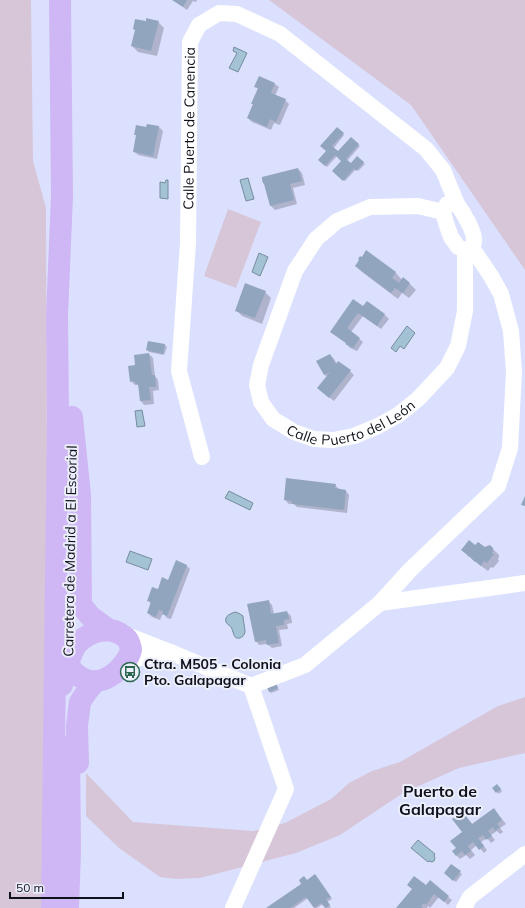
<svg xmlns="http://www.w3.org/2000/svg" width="525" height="908" font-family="Mulish,sans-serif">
  <rect width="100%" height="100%" fill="#dbe0ff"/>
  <g fill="#d7c6d8">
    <polygon points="0,0 31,0 33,161 46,208 48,706 46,908 0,908"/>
    <polygon points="269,0 525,0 525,270 411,105"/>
    <polygon points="228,209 261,222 236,288 204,276"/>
    <polygon points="525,697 525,753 459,768 403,793 340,835 296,853 200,878 176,879 160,877 119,848 86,816 86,773 133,822 253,831 285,823 331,799 349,783 372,771 400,762 498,706"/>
  </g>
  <g fill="#a3c2d3" stroke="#768d9c">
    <polygon points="234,47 247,53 238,72 229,68 237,53 233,51"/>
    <polygon points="248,178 254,199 246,201 240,180"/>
    <polygon points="166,180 168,180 168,199 160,198 160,182 165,183"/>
    <polygon points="259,253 268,257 260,276 252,272"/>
    <polygon points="407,326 415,333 404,349 400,346 396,352 391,348"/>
    <polygon points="142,410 145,426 137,427 135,411"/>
    <polygon points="229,491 253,503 250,510 225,498"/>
    <polygon points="130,551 152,559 148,570 126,562"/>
    <path d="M236,612L240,614L243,616C243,621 245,627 245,632C244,638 236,641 234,635C233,633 233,631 232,629C231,625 227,625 226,622C224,616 231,613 236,612Z"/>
    <polygon points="418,840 435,854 434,856 435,858 434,861 432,862 429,861 428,862 411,848"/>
  </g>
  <g fill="#0003">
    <polygon points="173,0 197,0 196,2 193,1 187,10"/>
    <polygon points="158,22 164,28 157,56 138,52 132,46"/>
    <polygon points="275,84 279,87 275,96 285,100 289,104 280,125 274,123 271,130 252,122 248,118 259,90 256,87"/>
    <polygon points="159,127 163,131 157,159 138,155 134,151 137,136 135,134 147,128"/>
    <polygon points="337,128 344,135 333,149 338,153 351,138 360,146 347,161 351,165 357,157 365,164 358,171 356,169 345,181 333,171 342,161 337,156 327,167 319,160 327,151"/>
    <polygon points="298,169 302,173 305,185 293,188 297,204 275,210 271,206 265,184"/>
    <polygon points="367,252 396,273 402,280 403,279 410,284 416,290 409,298 402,293 398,299 362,272 356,266"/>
    <polygon points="265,292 271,298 262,324 242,316 236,310"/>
    <polygon points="367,302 385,315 389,319 381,329 363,316 351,332 363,342 357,351 350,348 346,343 335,335 363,307"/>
    <polygon points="148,342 165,345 167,347 164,355 149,352 147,350"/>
    <polygon points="149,354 153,358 155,376 158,380 159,390 153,391 154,404 144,405 141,401 139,385 135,385 131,381 136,366"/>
    <polygon points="330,355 334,359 337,364 350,371 354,375 334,401 322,392 327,377 324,374"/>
    <polygon points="335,485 339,489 346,491 349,495 347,513 297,507 294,504 289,504 285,500"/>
    <polygon points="476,546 485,549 492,548 499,555 499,557 498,559 499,561 493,568 491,567 488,571 473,560 463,550"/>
    <polygon points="186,565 190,569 171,619 167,618 163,613 160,620 152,617 148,613 151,604 148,600"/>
    <polygon points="268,601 272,605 274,614 287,612 291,616 292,623 287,624 288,629 279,630 282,646 272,648 267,644 259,645 256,641"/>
    <polygon points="277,686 279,690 271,693 269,691"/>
    <polygon points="499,787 502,791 499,794 497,792"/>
    <polygon points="462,812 473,825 498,814 506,824 500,828 503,832 500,834 497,831 491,835 495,840 491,843 487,838 481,842 487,850 484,853 477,845 471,850 475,855 470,859 466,855 460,859 456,855 458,848 463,832"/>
    <polygon points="451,865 462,874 456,882 445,873"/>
    <polygon points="317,877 332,899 327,902 331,907 329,908 326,908 323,904 317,908 315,908 308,898 294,908 268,908 307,881"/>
    <polygon points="426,887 448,897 452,900 448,905 439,897 430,908 428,906 427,908 397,908"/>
  </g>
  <g fill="#92a5be">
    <polygon points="172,0 187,0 183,7"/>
    <polygon points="146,18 159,21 151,51 131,46 135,30 133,29 135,19 146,21"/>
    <polygon points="259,76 275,83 271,93 286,99 276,122 270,119 267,127 247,118 253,104 251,104 258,88 254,87"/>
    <polygon points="147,124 159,126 153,156 133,152 136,135 134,135 136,125 146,127"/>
    <polygon points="337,127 344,133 332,146 338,151 351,137 359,144 346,159 351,163 357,156 364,162 356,171 354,168 343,181 332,171 341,161 335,155 325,166 318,160 326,151 320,146"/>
    <polygon points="298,168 302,181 290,184 294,200 270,206 264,184 263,183 262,180 262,177"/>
    <polygon points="366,250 396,272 392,278 399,283 403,277 410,283 403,293 395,288 391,293 355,266 359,260 358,259 360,256 362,257"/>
    <polygon points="245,283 266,291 255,318 235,311"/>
    <polygon points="353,299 363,306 367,301 385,314 377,326 358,313 347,328 360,338 353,348 345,344 346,343 330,332"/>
    <polygon points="148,341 165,344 163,354 146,350"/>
    <polygon points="149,353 152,375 155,375 156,387 149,387 151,400 140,401 138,384 136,384 134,381 130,382 128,366 135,365 134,355"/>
    <polygon points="330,354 336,364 338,361 351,370 329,398 317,388 330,372 324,375 316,361"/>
    <polygon points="286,478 336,484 335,488 346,490 344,510 292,504 292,501 284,500"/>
    <polygon points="525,496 525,506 521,505"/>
    <polygon points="469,540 475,545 478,542 485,547 487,546 490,545 493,548 493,551 492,553 494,554 487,563 484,561 481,566 475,561 475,562 470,557 469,557 466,554 461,550"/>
    <polygon points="176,560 187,565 167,616 162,614 163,611 159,610 156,617 147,613 151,602 147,601 152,587 158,589 162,577 168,580"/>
    <polygon points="269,600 271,614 287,611 289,619 284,620 284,625 276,626 279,643 267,645 266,640 255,642 247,604"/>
    <polygon points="276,683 278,688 269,692 267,687"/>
    <polygon points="497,784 501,789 496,793 492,788"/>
    <polygon points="494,808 502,820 497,824 500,827 495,831 493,827 488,831 492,836 486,840 483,835 478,838 484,846 479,850 473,842 468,846 471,851 465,855 462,851 456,856 452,851 456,848 450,841 462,832 452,819 462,811 472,824"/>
    <polygon points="451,864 461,871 453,881 444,873"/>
    <polygon points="315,874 331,897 326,899 330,905 325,908 321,903 314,908 306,897 290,908 266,908 301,884 299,880 304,876 307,880"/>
    <polygon points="414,876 426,885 430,880 449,896 444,902 434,894 426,905 424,903 421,906 423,908 396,908 412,889 407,885"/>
  </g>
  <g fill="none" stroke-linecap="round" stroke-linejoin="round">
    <g stroke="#fff" stroke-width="16">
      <path d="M451,203L457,204C463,212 475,232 474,241C474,242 473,247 472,248L465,250L458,247L451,237L446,223L443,212L447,204Z"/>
      <path id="s1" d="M443,212L418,206L370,207L337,221L316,239L295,271L261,365L257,385L261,402L273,419L294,432L314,439L333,440L354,436L378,426L398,415L418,399L447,368L458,346L465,311V250"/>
      <path id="s2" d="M202,457L179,371L188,243L190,42L199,25L219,13L237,14L280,34L426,149L443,170L457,204"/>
      <polyline points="380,603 411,569 498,486 510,448 514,372 511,331 501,294 491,276 472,248"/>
      <polyline points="119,632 170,652 251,686 305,665 380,603 525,583"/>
      <polyline points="126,661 170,652"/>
      <polyline points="233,908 286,789 251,686"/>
      <polyline points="464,908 470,897 525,854"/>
    </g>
    <g stroke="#ceb7f4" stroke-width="22">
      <polyline points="72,417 80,495 81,605 90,616 109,630"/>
      <path d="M62,685C62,682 62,678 62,676C63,672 66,668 67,665C71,657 72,649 78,643C89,632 109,625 122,635C124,636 126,637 127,639C129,641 131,648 131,650C130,656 125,662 122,666C99,692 72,683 63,651C62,647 63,642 63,638"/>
      <polyline points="78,763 77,726 80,702 88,690 95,682"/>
      <polyline points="52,908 58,418 57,315 62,196 60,0"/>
      <polyline points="68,908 70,851 69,746"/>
    </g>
  </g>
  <defs>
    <g id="bus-ring" transform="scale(1)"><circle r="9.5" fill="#eceefb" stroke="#2d664f" stroke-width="1.5"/><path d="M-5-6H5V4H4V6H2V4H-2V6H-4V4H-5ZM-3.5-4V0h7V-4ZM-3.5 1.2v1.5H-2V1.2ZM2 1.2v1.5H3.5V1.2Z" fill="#2d664f"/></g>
  </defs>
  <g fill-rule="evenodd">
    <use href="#bus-ring" x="130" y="672"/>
  </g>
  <g text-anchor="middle" stroke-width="4" stroke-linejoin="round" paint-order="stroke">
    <g font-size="14" fill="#0e101a" stroke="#eceefb">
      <text dy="5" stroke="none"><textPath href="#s2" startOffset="332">Calle Puerto de Canencia</textPath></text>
      <text dy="5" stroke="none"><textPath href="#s1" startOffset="420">Calle Puerto del León</textPath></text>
      <text transform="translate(70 551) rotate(-89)" y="5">Carretera de Madrid a El Escorial</text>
    </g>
    <g font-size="14" font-weight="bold" fill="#0e101a" stroke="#eceefb" text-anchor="start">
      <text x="144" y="669">Ctra. M505 - Colonia<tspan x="144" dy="16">Pto. Galapagar</tspan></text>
    </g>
    <g font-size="16" font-weight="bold" fill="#0e101a" stroke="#eceefb">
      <text x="440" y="797">Puerto de<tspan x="440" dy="18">Galapagar</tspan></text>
    </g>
  </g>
  <path d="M10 892v6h113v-6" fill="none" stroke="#0e101a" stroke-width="2"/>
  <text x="16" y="892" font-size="12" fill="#0e101a" stroke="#eceefb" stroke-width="3" paint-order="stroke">50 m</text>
</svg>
